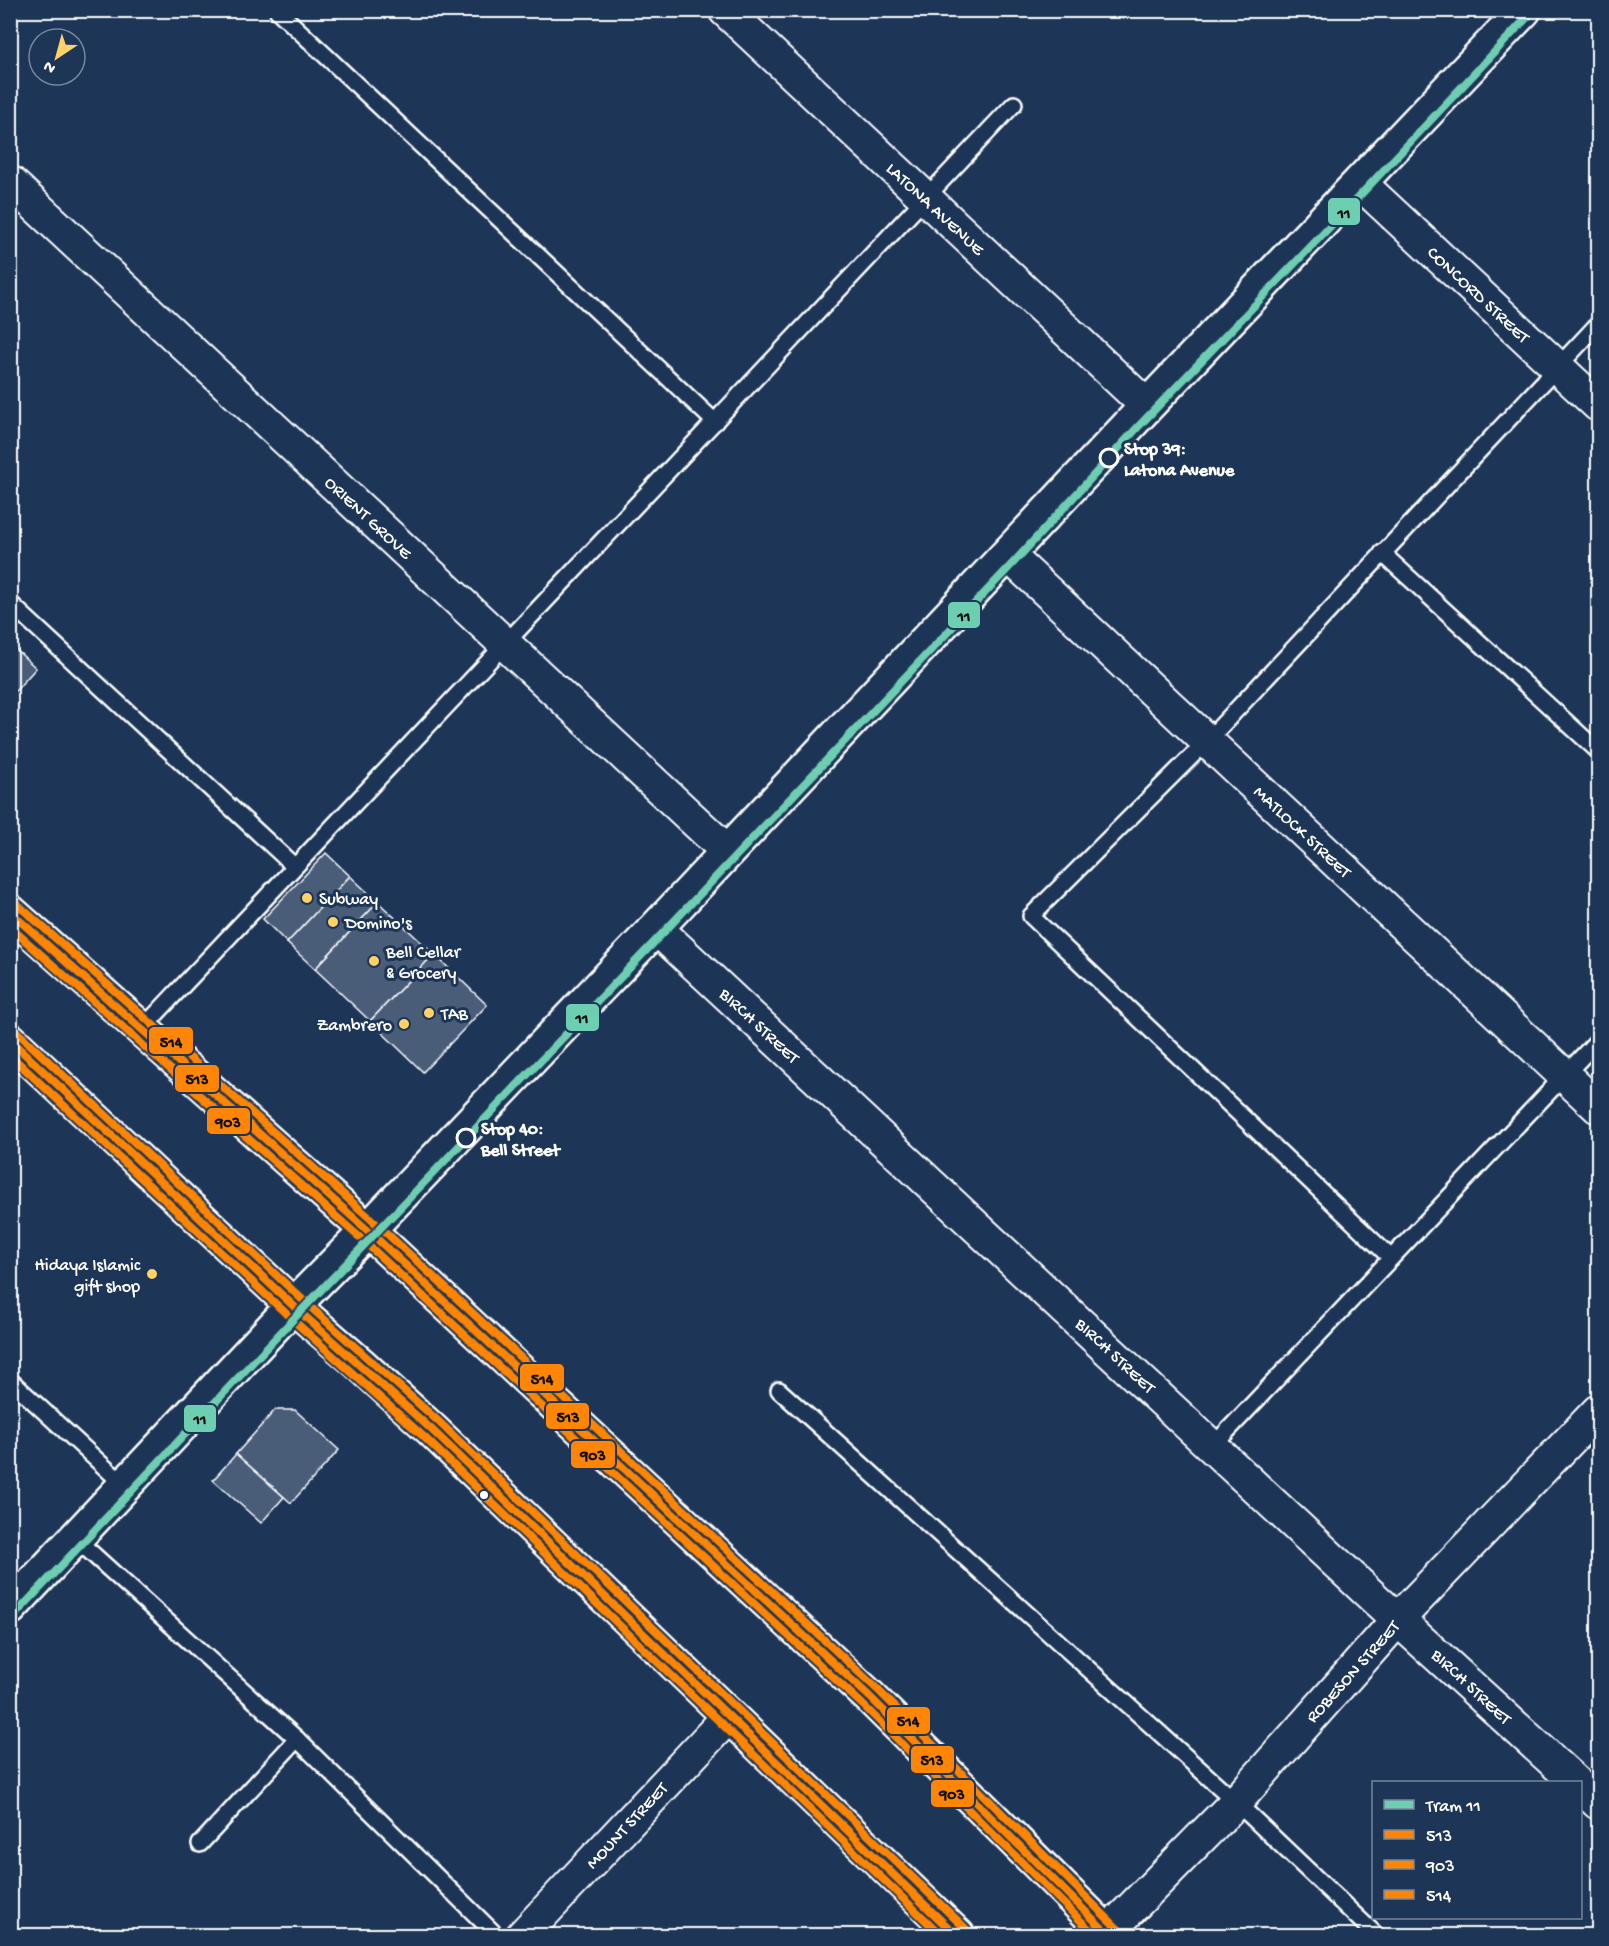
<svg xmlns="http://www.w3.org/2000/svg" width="1609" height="1946" font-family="'Gochi Hand',sans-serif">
  <rect width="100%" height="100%" fill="#1d3557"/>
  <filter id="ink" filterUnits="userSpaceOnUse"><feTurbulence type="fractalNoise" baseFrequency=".0167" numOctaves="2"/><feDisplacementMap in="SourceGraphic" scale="12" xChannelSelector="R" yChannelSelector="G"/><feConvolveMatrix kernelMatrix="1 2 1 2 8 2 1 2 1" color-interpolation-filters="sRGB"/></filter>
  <g filter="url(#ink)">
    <g fill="#4a5d79" stroke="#fff" stroke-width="1.5">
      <polygon points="10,644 36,668 10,697"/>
      <polygon points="326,853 350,876 287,943 263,919"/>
      <polygon points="350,876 378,902 315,969 287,943"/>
      <polygon points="378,902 434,954 370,1021 315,969"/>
      <polygon points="434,954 487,1005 423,1072 370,1021"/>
      <polygon points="275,1410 295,1410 339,1450 291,1503 236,1454"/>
      <polygon points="236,1454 284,1497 261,1523 213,1480"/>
    </g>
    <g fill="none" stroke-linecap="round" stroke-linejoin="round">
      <g stroke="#fff" stroke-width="20">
        <g id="service">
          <polyline points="277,10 715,422"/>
          <polyline points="1382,553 1598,751"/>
          <polyline points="10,603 294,866"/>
          <polyline points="142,1029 1014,104"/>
          <polyline points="1391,1258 1031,916 1207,741 1598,324"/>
          <polyline points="10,1380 125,1486"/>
          <polyline points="779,1390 1236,1802 1377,1936"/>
          <polyline points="1213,1446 1598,1040"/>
          <polyline points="76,1539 297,1739 497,1936"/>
          <polyline points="200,1844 297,1739"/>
        </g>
      </g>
      <g stroke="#fff" stroke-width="36">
        <g id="minor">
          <polyline points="725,10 1147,406"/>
          <polyline points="10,182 728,852"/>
          <polyline points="1360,183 1598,405"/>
          <polyline points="1008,555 1598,1107"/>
          <polyline points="656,928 1373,1597 1576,1782"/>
          <polyline points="1580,1786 1598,1803"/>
          <polyline points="1108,1932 1236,1802 1399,1618 1598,1411"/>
          <polyline points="522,1936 729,1716"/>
        </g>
      </g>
      <g stroke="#fff" stroke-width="38">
        <polyline id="tertiary" points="10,1608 293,1306 367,1231 656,928 1147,406 1524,10"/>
      </g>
      <g stroke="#fff" stroke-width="38">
        <g id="trunk">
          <polyline points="10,912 374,1236 870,1697 1111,1936"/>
          <polyline points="10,1040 300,1312 359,1363 431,1429 958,1936"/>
        </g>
      </g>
      <use href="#service" stroke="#1d3557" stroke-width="15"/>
      <use href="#minor" stroke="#1d3557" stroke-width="32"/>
      <use href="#tertiary" stroke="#1d3557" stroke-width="33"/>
      <use href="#trunk" stroke="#1d3557" stroke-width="33"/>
      <g stroke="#1d3557" stroke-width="12">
        <g id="bus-1">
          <polyline points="10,912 374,1236 870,1697 1110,1936"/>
          <polyline points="10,1040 300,1312 431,1429 957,1936"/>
        </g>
      </g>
      <g stroke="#1d3557" stroke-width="12">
        <g id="bus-2">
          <polyline points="10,927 367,1244 863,1705 1096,1936"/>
          <polyline points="10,1055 293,1320 424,1437 942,1936"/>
        </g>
      </g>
      <g stroke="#1d3557" stroke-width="12">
        <g id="bus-3">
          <polyline points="17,904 381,1228 877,1689 1118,1929"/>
          <polyline points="17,1032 307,1304 438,1421 965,1928"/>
        </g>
      </g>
      <use href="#bus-1" stroke="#ff8506" stroke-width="8"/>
      <use href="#bus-2" stroke="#ff8506" stroke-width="8"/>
      <use href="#bus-3" stroke="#ff8506" stroke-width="8"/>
      <g stroke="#1d3557" stroke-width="12">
        <polyline id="tram-1" points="10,1620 300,1312 662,934 1015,561 1137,428 1366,189 1534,10"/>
      </g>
      <use href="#tram-1" stroke="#6eceb2" stroke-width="8"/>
    </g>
  </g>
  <g fill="#1d3557" stroke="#fff" stroke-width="3">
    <circle cx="1109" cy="458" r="9"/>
    <circle cx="466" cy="1138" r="9"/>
  </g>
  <g fill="#ffd166" stroke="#1d3557" stroke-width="2">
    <circle cx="307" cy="898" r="6"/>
    <circle cx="333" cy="922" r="6"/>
    <circle cx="374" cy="961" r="6"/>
    <circle cx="429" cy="1013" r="6"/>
    <circle cx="404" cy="1024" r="6"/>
    <circle cx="152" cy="1274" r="6"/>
  </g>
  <circle fill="#fff" stroke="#1d3557" stroke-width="2" cx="484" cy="1495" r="5"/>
  <g text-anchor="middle" stroke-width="6" stroke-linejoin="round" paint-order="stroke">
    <g font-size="18" fill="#fff" stroke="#1d3557">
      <text transform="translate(936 208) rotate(43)" y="6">LATONA AVENUE</text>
      <text transform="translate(1479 294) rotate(43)" y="6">CONCORD STREET</text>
      <text transform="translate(369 517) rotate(43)" y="6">ORIENT GROVE</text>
      <text transform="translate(1303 831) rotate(43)" y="6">MATLOCK STREET</text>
      <text transform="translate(760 1025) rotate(43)" y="6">BIRCH STREET</text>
      <text transform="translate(1116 1355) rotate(43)" y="6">BIRCH STREET</text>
      <text transform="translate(1352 1671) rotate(-48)" y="6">ROBESON STREET</text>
      <text transform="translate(1472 1686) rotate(43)" y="6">BIRCH STREET</text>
      <text transform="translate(626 1825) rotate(-47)" y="6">MOUNT STREET</text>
    </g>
    <g font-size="18" font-weight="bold" fill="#fff" stroke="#1d3557" text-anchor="start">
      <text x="1124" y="454">Stop 39:<tspan x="1124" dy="21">Latona Avenue</tspan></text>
      <text x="481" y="1134">Stop 40:<tspan x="481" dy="21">Bell Street</tspan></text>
    </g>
    <g font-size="18" fill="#fff" stroke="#1d3557" text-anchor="start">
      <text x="319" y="904">Subway</text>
      <text x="345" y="928">Domino's</text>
      <text x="386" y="957">Bell Cellar<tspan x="386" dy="21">&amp; Grocery</tspan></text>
      <text x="441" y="1019">TAB</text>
      <text x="392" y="1030" text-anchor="end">Zambrero</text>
      <text x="140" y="1270" text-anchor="end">Hidaya Islamic<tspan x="140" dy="21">gift shop</tspan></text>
    </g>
  </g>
  <g stroke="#1d3557" stroke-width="2">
    <rect x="1327" y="197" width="34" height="29" rx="6" fill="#6eceb2"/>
    <rect x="947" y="601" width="34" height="28" rx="6" fill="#6eceb2"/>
    <rect x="565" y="1003" width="35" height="29" rx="6" fill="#6eceb2"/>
    <rect x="148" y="1026" width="46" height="29" rx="6" fill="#ff8506"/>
    <rect x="174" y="1064" width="46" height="29" rx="6" fill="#ff8506"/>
    <rect x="206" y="1107" width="45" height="28" rx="6" fill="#ff8506"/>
    <rect x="519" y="1363" width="46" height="29" rx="6" fill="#ff8506"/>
    <rect x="545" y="1402" width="45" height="28" rx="6" fill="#ff8506"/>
    <rect x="183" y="1404" width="34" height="29" rx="6" fill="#6eceb2"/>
    <rect x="570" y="1440" width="46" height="29" rx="6" fill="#ff8506"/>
    <rect x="886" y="1706" width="45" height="29" rx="6" fill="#ff8506"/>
    <rect x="910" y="1745" width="45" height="29" rx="6" fill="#ff8506"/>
    <rect x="930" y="1779" width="45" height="29" rx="6" fill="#ff8506"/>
  </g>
  <g font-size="16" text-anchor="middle" font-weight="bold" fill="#111">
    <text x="1344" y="218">11</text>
    <text x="964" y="621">11</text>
    <text x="582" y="1023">11</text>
    <text x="171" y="1047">514</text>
    <text x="197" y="1084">513</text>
    <text x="228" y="1127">903</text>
    <text x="542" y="1384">514</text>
    <text x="568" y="1422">513</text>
    <text x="200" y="1424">11</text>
    <text x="593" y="1460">903</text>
    <text x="908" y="1726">514</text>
    <text x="932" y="1765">513</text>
    <text x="952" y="1799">903</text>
  </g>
  <rect width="1609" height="1946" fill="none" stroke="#1d3557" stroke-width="36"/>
  <rect x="18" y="18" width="1573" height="1910" fill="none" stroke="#fff" stroke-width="2" filter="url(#ink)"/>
  <rect x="1372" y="1781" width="210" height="138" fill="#1d3557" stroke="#77869a" stroke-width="1.5"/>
  <rect x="1384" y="1800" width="30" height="9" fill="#6eceb2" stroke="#77869a" stroke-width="1.5"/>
  <text x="1426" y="1811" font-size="18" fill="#ffffff">Tram 11</text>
  <rect x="1384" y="1830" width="30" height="9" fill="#ff8506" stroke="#77869a" stroke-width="1.5"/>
  <text x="1426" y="1841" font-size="18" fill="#ffffff">513</text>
  <rect x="1384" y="1860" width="30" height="9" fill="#ff8506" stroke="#77869a" stroke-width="1.5"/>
  <text x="1426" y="1871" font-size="18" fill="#ffffff">903</text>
  <rect x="1384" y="1890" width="30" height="9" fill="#ff8506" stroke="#77869a" stroke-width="1.5"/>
  <text x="1426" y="1901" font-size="18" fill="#ffffff">514</text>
  <g transform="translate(57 57) rotate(216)"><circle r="28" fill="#1d3557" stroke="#77869a" stroke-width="1.5"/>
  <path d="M0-4.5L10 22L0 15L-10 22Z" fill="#ffd166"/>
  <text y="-9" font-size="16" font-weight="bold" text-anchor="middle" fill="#ffffff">N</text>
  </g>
</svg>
